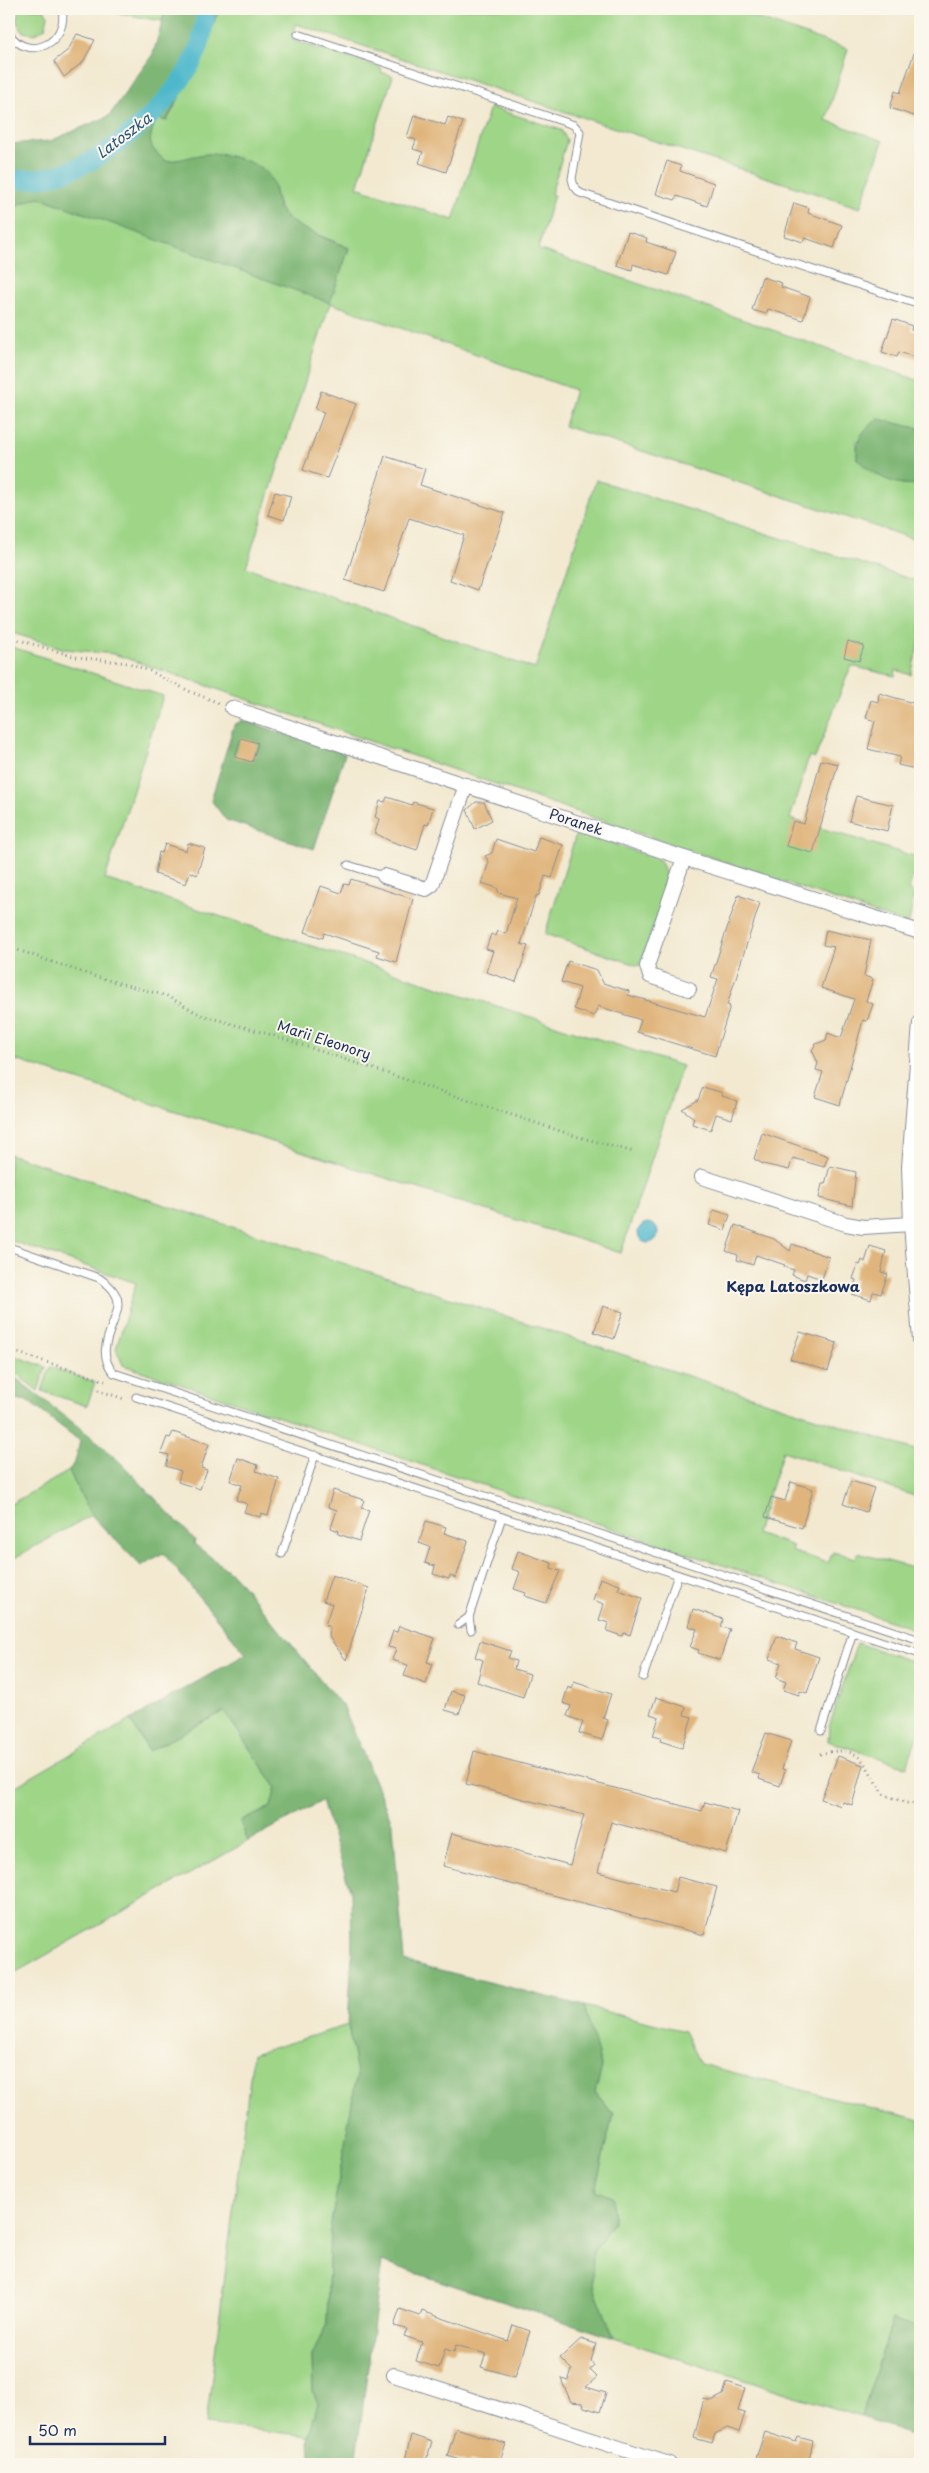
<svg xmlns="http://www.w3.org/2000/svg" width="929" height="2473" font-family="'Playpen Sans',sans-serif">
  <rect width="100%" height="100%" fill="#fbf7ec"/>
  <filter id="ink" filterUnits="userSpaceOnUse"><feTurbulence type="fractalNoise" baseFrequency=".02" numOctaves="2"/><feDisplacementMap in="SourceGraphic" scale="10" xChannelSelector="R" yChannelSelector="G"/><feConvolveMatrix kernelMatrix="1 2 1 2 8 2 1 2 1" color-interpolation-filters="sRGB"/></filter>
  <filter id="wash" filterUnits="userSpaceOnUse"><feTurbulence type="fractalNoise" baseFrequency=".0096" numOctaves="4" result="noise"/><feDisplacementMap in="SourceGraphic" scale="20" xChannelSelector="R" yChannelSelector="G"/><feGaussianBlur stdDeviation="1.12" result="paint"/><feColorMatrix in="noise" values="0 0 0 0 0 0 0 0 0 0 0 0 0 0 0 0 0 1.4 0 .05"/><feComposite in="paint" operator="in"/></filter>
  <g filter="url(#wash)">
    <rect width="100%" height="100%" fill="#f2e9d0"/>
    <g fill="#9ed587" stroke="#5c8272">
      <polygon points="20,9 44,9 48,16 45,28 35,34 23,32 16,21"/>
      <polygon points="112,9 166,9 162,21 112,12"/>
      <path d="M219,9H730L848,49L826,120L883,141L860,208L296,24L292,40L382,68L381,72L393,76L357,187L453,220L490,107L561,130L567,140L551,194L554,195L538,249L920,381V429L914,426L857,441V459C875,476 895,487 920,484V541L564,426L575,390L330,303L246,567L535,669L596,480L920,582V638L911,675L896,670L895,676L851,666L815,758L809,756L790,819L920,858L917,874L913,876L908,890L914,894L909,923L906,924L114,654L65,649L9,632V208L39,197L330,302L349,248C328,237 301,232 284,215C276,208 279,199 274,191C271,185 263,180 258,175C222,141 207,159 165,161C145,145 149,141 156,118L167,121L202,55Z"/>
      <polygon points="9,646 163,696 105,879 682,1066 621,1253 9,1058"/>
      <polygon points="577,831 660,860 664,869 668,888 639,966 545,934"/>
      <polygon points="9,1154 918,1451 920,1498 783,1451 756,1533 793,1546 791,1551 828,1563 833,1552 856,1558 858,1553 920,1570 920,1631 123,1365 116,1349 136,1283 9,1240"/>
      <polygon points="9,1354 46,1367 38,1391 9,1368"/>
      <polygon points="50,1367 95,1382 87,1406 42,1391"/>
      <polygon points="69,1471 91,1515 9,1561 9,1505"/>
      <polygon points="857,1643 920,1664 920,1727 907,1767 828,1741 829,1727"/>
      <polygon points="224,1711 276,1787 271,1807 240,1822 248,1841 9,1976 9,1790 130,1720 149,1751"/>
      <polygon points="584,2006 684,2031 700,2064 920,2120 920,2329 893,2320 861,2417 614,2338 592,2282 593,2252 613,2222 595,2190 613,2114 595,2092 601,2068"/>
      <polygon points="348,2025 357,2074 330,2230 327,2323 312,2356 313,2392 318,2403 309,2436 206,2424 253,2054"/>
    </g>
    <g fill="#7eb674" stroke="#4c7269">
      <path d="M166,9H219L202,55L166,121L156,118C149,141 145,145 166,161C180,161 193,155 207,154C224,153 260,161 270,177C278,189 273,205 284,215C301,231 328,239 349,248L330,303L39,197L9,208V144L50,141L109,116L153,54Z"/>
      <path d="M879,419L920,429V484C894,487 875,476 857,459C857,437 861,431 879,419Z"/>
      <polygon points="243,720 345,754 314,849 226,820 211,800 234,725"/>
      <polygon points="9,1373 89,1435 122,1464 195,1540 194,1544 234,1575 344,1708 393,1825 404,1961 584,2006 602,2068 595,2092 613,2114 595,2190 614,2198 613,2222 593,2252 592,2282 614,2338 382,2262 355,2464 327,2464 310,2459 309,2436 318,2403 313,2392 312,2356 327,2323 330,2230 357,2074 348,2025 352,1953 351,1893 322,1801 248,1841 240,1822 271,1807 276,1787 224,1711 149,1751 130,1720 246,1654 163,1553 141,1566 91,1515 69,1471 76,1459 80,1441 28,1401 14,1399 9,1402"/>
      <polygon points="893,2319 920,2329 920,2437 861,2417"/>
    </g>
    <circle fill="#4eb8cb" stroke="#347494" cx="648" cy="1233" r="10"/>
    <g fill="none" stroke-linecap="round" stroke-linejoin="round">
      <path stroke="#4eb8cb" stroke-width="19" d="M9,180C21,179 35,180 47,177C106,165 174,105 198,50C203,38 204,22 207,9"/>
    </g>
    <g id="blocks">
      <g fill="#e0b57d">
        <polygon points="77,34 95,40 83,62 64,77 54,61 68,50"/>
        <polygon points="918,42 920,42 920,118 890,108 895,91 900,93"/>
        <polygon points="414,115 445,125 448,117 463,122 446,172 419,163 423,152 413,149 416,140 407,137"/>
        <polygon points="667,161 681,166 680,171 714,183 707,206 677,196 675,200 656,194"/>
        <polygon points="794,203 809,208 808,213 842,225 834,248 805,238 803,242 784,236"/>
        <polygon points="628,232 647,238 646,242 676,252 668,275 633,264 632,270 617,265"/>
        <polygon points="762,277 782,283 781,287 810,297 803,320 768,309 766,314 752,310"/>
        <polygon points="893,319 912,326 911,330 920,333 920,359 899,352 897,357 882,352"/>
        <polygon points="321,391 356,404 327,478 303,470 324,412 315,409"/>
        <polygon points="385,456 425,469 420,485 505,513 478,590 450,580 464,535 409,518 384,592 345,580"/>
        <polygon points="275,492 291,496 284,520 268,515"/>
        <polygon points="848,641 864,646 859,661 844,657"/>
        <polygon points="879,693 920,705 920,752 916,769 898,765 900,757 868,749 875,721 866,718 871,700 878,702"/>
        <polygon points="241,738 258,743 252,762 235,757"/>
        <polygon points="821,760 838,764 813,853 786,846 793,821 804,824"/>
        <polygon points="856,796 893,805 887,831 849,821"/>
        <polygon points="387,797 412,805 413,802 433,808 428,825 425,824 417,850 390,841 375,833 379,819 375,817 380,801 385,802"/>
        <polygon points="476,802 484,802 492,820 475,829 467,810"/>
        <polygon points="539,837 563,845 552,878 545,876 539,895 536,896 521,944 528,946 516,982 486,972 493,951 486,949 491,934 496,936 498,931 506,934 517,898 499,893 497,888 482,883 489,862 485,856 492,853 496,839 534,852"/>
        <polygon points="188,843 205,848 197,875 190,872 186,884 155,874 159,852 162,853 165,844 186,851"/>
        <polygon points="351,879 413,899 396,962 377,956 379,951 324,933 323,938 305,932 321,886 341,893 344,884 349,885"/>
        <polygon points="738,895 760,903 727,1005 730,1006 715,1056 637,1032 641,1020 598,1006 594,1016 574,1009 580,988 561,982 568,961 597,970 603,983 629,991 628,995 705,1017 718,979 711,977"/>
        <polygon points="826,930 871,940 864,976 873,979 866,1001 873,1004 867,1021 863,1020 840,1105 815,1097 823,1072 816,1070 818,1063 812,1050 816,1044 826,1040 828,1033 841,1038 854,999 821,988 834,947 823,945"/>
        <polygon points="703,1087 723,1093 722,1096 737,1101 732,1119 716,1114 711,1130 692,1124 694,1118 682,1109 698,1100"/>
        <polygon points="762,1133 828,1156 824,1167 793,1158 789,1170 763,1164 754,1159"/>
        <polygon points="830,1166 856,1172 852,1206 819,1198 822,1184 825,1184"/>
        <polygon points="714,1210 730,1215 725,1230 709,1225"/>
        <polygon points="735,1225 774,1239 790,1251 792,1244 829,1257 822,1279 807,1274 805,1280 792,1275 794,1270 784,1267 785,1265 756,1255 753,1265 737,1260 738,1255 726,1251"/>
        <polygon points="870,1246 886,1251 881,1272 888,1274 881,1294 873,1292 871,1300 852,1294 856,1280 853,1279 858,1264 860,1265 862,1260 865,1262"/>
        <polygon points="603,1306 623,1312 614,1339 594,1332"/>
        <polygon points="800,1332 837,1343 828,1371 790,1359"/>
        <polygon points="173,1432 209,1444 201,1468 207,1470 200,1489 178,1482 181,1471 166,1466 169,1455 161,1453 167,1437 170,1438"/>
        <polygon points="238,1458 258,1465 256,1471 279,1479 268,1515 261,1513 260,1517 244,1512 247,1504 236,1500 242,1485 230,1481"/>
        <polygon points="851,1481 874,1488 866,1512 843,1504"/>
        <polygon points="791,1482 813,1489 802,1528 765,1517 771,1497 785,1501"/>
        <polygon points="333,1490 364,1500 361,1508 369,1510 359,1541 338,1534 339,1531 331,1528 337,1510 328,1507"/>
        <polygon points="426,1521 446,1527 444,1533 468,1541 456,1578 450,1575 449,1579 433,1574 435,1566 425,1563 430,1547 419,1543"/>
        <polygon points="518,1551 552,1563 551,1568 560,1571 546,1603 525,1596 526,1593 514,1589 520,1572 512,1569"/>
        <polygon points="332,1575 369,1588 346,1660 329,1637 330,1627 325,1625 332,1604 323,1601"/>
        <polygon points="600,1578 620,1585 618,1590 642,1598 630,1635 624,1633 622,1636 607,1631 609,1623 599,1620 604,1604 593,1600"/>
        <polygon points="693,1609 723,1619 721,1627 730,1629 720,1660 698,1653 699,1650 690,1647 697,1629 688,1626"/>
        <polygon points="399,1626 435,1638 427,1662 433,1664 426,1684 404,1676 408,1665 392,1660 396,1649 388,1647 393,1631 397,1632"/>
        <polygon points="777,1636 797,1643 795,1649 819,1657 807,1693 800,1691 799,1695 783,1690 786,1682 776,1678 781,1663 769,1659"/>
        <polygon points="480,1641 511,1651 508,1658 516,1661 514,1669 530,1674 523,1697 477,1682 483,1660 475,1657"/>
        <polygon points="574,1682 611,1694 603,1718 608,1720 602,1740 579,1733 583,1722 567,1716 571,1706 563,1703 568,1687 572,1689"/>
        <polygon points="451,1691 465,1695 459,1714 445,1710"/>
        <polygon points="656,1697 686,1707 684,1715 692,1717 682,1748 660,1741 661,1738 653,1736 659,1717 650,1714"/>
        <polygon points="766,1733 791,1741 782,1769 785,1770 780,1786 759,1779 760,1775 751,1772"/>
        <polygon points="474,1751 702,1811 705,1802 738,1811 726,1853 611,1822 598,1872 674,1892 678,1877 717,1887 704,1935 443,1866 452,1833 570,1865 584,1815 466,1784"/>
        <polygon points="838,1756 863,1765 852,1805 843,1802 841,1806 821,1799"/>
        <polygon points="400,2309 420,2316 422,2311 508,2341 513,2325 530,2331 515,2377 481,2367 486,2354 456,2345 454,2352 445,2349 439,2368 416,2361 422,2342 404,2336 407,2329 394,2326"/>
        <polygon points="581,2339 596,2344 591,2361 594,2366 590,2370 597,2377 586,2387 606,2393 600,2412 584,2407 583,2403 571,2402 561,2379 568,2381 572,2370 560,2358"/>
        <polygon points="727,2382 745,2388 738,2411 745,2413 739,2432 727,2428 715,2434 712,2443 694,2438 704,2399 711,2401 723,2395"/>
        <polygon points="456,2428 506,2444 499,2464 483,2464 470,2460 469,2463 447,2456"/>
        <polygon points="765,2432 796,2442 798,2437 813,2441 808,2464 766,2464 755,2461"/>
        <polygon points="411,2435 432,2442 425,2464 404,2464"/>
      </g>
    </g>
  </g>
  <g filter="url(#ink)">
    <use href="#blocks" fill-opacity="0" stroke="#868c97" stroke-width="1"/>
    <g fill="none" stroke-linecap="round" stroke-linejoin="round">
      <g stroke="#868c97" stroke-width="9">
        <g id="lane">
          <path d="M9,33C28,63 69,43 62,9"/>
          <polyline points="298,34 574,125 580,132 572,179 574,186 580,193 920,305"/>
          <polyline points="348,865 384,876"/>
          <path d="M9,1247L99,1278C106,1283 112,1287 116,1295C127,1315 89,1346 114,1373L920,1640"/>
          <polyline points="136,1397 920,1654"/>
          <polyline points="282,1554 315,1455"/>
          <polyline points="458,1625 469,1617"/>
          <polyline points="471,1630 469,1617 502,1517"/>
          <polyline points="643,1677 678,1575"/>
          <polyline points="821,1731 853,1632"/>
        </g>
      </g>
      <g stroke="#868c97" stroke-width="16">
        <g id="street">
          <polyline points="232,708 684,858 920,932"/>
          <polyline points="684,858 647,966 650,976 689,989"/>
          <polyline points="384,876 426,889 432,885 466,785"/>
          <polyline points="920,1023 909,1167 911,1224 920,1340"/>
          <polyline points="702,1177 846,1224 863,1227 911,1224"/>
          <polyline points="394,2375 669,2464"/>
        </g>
      </g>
      <g stroke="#868c97" stroke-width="3" stroke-dasharray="1 4" stroke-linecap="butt">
        <polyline points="9,637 76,657 129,663 150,671 191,692 219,703"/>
        <polyline points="9,947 93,976 167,996 201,1015 275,1036 575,1136 634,1152"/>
        <polyline points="9,1350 105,1381"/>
        <polyline points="98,1390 124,1399"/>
        <path d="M820,1754C864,1743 863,1764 883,1794L906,1803L918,1804"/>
      </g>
      <use href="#lane" stroke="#fff" stroke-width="7"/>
      <use href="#street" stroke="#fff" stroke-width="14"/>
    </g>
  </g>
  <g text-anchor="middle" stroke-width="4" stroke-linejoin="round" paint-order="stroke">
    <g font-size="14" fill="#1b2f5e" stroke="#fbf7ec">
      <text transform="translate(576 822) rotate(18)" y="5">Poranek</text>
      <text transform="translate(324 1040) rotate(18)" y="5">Marii Eleonory</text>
    </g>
    <g font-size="15" font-style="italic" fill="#2a587f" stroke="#fbf7ec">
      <text transform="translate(124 136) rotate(-37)" y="5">Latoszka</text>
    </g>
    <g font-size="15" font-weight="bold" fill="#1b2f5e" stroke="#fbf7ec">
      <text x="793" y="1292">Kępa Latoszkowa</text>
    </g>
  </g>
  <rect width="929" height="2473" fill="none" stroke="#fbf7ec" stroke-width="30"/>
  <path d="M30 2436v8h135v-8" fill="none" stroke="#1b2f5e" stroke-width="2.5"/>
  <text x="38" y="2436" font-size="15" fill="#1b2f5e" stroke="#fbf7ec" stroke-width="4" paint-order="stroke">50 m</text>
</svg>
